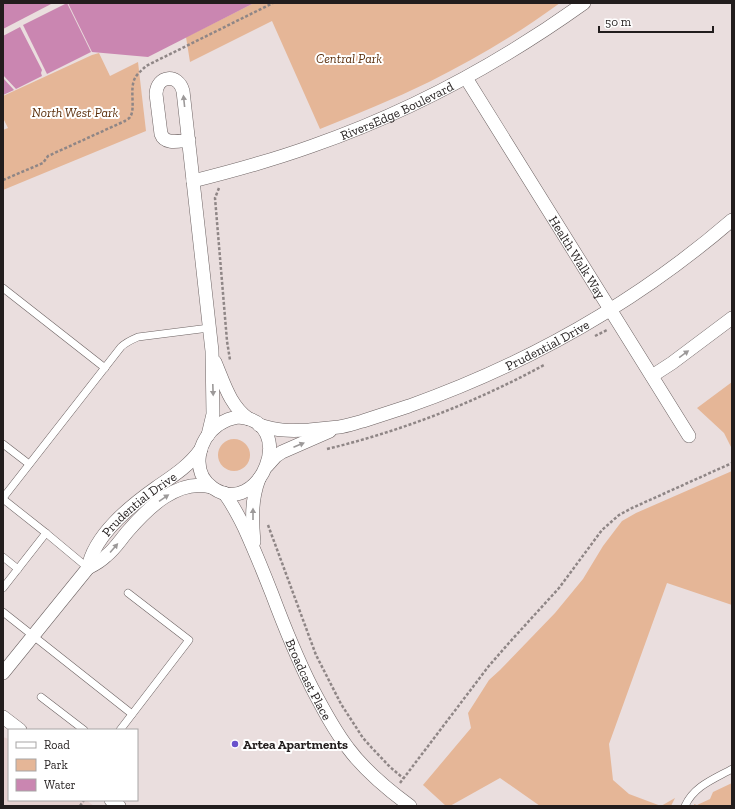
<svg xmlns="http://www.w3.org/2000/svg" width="735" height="809" font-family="'Zilla Slab',serif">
  <rect width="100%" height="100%" fill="#eadede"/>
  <polygon fill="#e5d0cf" points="3,737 9,739 9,800 86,800 94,806 3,806"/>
  <g fill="#e5b697">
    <path d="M254,3H560C519,33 475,59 429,82C394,99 357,114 320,129L272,21L190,62L186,37Z"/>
    <polygon points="99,53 110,76 138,62 146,131 3,190 3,130 8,128 3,118 3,96 92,55"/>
    <polygon points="732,382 732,449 724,433 697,408"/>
    <circle cx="234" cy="455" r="16"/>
    <polygon points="732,471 732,605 667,583 609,744 613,780 629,794 661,806 675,798 671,806 540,806 500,778 450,806 446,806 423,785 471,728 468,713 489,680 500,670 555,613 583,579 603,546 622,521 636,513"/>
    <polygon points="732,783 732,806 694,806 694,804 697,805 710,799 713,792"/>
  </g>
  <g fill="#ca86b1">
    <polygon points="3,3 53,3 3,29"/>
    <polygon points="67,3 91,52 47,74 23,25"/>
    <polygon points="68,3 254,3 148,57 92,52"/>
    <polygon points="20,27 42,70 41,73 42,76 16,89 3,75 3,36"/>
    <polygon points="3,78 14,90 3,95"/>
  </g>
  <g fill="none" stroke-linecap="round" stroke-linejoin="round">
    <g stroke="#6c6262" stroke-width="8">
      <g id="service">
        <polyline points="3,288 105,368"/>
        <polyline points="3,444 29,464"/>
        <path d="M3,498L121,347C126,342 131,340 138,337L209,328"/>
        <polyline points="3,499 46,533 88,568"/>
        <polyline points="3,557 18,569"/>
        <polyline points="3,588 46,533"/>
        <polyline points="3,612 132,714"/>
        <polyline points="41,697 84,730"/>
        <polyline points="120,730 189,640 128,593"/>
        <path d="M685,806C694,786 714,779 732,769"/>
      </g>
    </g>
    <g stroke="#6c6262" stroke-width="14">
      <g id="minor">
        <path id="s1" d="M466,78L689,436"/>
        <path d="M189,140C179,141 165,145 161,134L156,94C157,75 178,73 183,91L212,351L213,414L208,435"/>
        <path id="s2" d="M193,181C233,171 273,160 312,146C410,112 500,63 584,3"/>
        <path d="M215,362C224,383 230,406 249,419"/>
        <polyline points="652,376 672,363 732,318"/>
        <path d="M238,417C300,421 259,520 213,488C190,472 198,439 218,425C224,421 231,418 238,417Z"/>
        <path id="s3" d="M259,425C278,431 290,431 309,430C319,429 329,428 339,427C347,426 355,423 363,421C378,416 394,411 409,406C527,364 637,302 732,220"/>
        <polyline points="267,466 276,456 282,452 330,431"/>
        <path id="s4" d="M224,493C232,503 238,515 244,527C254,549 263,571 272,594C284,626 297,658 312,688C323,709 334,730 348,748C365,771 387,789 410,806"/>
        <path d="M254,542C252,520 251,500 259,479"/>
        <path id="s5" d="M88,568C94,535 130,506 157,487C173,476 189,466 201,449"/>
        <path d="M3,673L88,568C94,565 101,561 106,556C115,549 121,539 128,531C148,508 178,478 211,487"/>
        <polyline points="3,717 20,730"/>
        <polyline points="111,800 119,806"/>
      </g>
    </g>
    <g stroke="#8f8686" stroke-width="2.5" stroke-dasharray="3 2" stroke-linecap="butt">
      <path d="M3,180L43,163L48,156L125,121C126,120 129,119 130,117C136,109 129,89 135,78C137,74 142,70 146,66L273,3"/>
      <polyline points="219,188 215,198 227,341 230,360"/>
      <polyline points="595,336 607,330"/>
      <path d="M327,449C402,431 476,402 544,365"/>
      <polyline points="268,525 316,655 341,704 363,738 372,748 390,767 403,778"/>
      <polyline points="400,783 488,667 508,644 559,588 602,530 619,515 632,508 732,463"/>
      <polyline points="80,806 84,800"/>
    </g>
    <use href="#service" stroke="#fff" stroke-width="7"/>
    <use href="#minor" stroke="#fff" stroke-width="13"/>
  </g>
  <defs><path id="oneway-solid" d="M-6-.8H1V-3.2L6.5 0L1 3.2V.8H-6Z"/></defs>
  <g fill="#9c9999">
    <use href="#oneway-solid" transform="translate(184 101) rotate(-96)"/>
    <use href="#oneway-solid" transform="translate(684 354) rotate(-36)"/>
    <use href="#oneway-solid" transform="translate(213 390) rotate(88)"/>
    <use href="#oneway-solid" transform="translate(299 445) rotate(-23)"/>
    <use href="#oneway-solid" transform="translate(164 498) rotate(-34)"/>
    <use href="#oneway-solid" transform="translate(253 514) rotate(-90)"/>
    <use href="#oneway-solid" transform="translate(114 548) rotate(-49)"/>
  </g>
  <circle fill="#6952cc" stroke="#fff" stroke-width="1.5" cx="235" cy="744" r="4"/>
  <g text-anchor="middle" stroke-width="4" stroke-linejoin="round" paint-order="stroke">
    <g font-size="13" font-style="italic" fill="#5b2f0c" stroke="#fff">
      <text x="349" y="63">Central Park</text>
      <text x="75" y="117">North West Park</text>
    </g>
    <g font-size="13" fill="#221d1d" stroke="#fff">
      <text dy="5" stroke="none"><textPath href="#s2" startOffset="216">RiversEdge Boulevard</textPath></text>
      <text dy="5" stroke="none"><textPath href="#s1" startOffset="211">Health Walk Way</textPath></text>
      <text dy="5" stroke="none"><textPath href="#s3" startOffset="305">Prudential Drive</textPath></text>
      <text dy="5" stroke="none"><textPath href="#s5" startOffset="84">Prudential Drive</textPath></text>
      <text dy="5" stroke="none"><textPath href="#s4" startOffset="205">Broadcast Place</textPath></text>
    </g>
    <g font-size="13" font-weight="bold" fill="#221d1d" stroke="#fff" text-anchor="start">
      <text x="243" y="749">Artea Apartments</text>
    </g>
  </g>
  <rect width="735" height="809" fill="none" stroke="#221d1d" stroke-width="8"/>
  <rect x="8" y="729" width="130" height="72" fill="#ffffff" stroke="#a7a5a5"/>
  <rect x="16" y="742" width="20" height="6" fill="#ffffff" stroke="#a7a5a5"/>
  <text x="44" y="749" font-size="12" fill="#221d1d">Road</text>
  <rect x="16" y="759" width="20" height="12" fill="#e5b697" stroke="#a7a5a5"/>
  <text x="44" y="769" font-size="12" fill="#221d1d">Park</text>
  <rect x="16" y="779" width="20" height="12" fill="#ca86b1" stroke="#a7a5a5"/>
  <text x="44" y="789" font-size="12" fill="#221d1d">Water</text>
  <path d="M599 26v6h114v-6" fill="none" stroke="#221d1d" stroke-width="2"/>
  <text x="605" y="26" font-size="12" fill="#221d1d" stroke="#ffffff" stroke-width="3" paint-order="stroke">50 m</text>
</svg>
